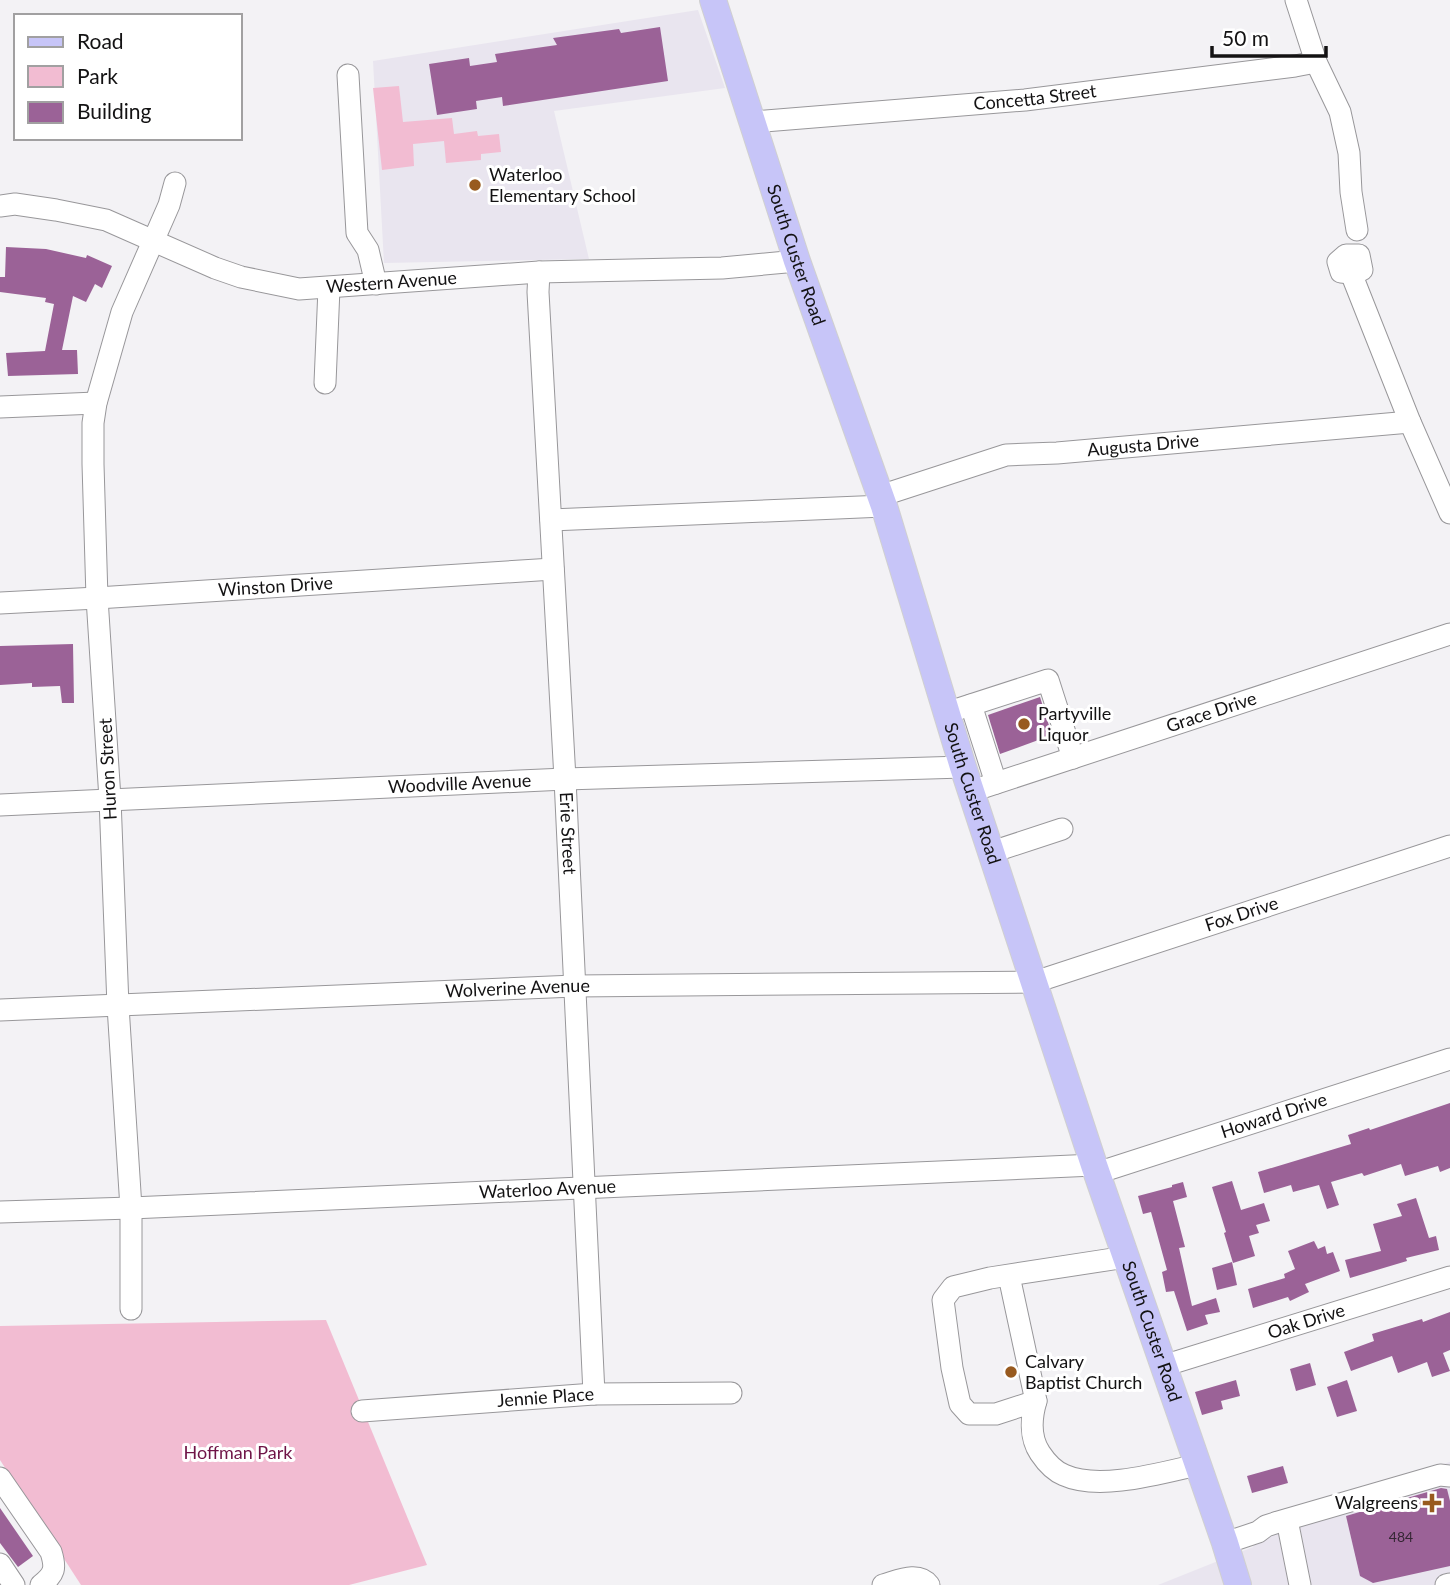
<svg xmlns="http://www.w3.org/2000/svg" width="1450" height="1585" font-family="Lato,sans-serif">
  <rect width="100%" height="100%" fill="#f3f2f5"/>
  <g fill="#e9e5ef">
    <polygon points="698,10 725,88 554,111 589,259 384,263 373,61"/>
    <polygon points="1450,1462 1450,1585 1158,1585 1253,1547 1262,1521"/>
  </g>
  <g fill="#f2bcd2">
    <polygon points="399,86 403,122 452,118 454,134 477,131 478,136 499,134 501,152 481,154 481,160 446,163 444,141 413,144 414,166 382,170 373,88"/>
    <polygon points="326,1320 427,1565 349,1585 81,1585 0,1460 0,1326"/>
  </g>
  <g fill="#9b6297">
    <polygon points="660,27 668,81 503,106 502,97 476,101 477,109 437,115 429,64 469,58 470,66 497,62 495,54 557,45 553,38 619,29 621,33"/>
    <polygon points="6,247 46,249 86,258 87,255 112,266 102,288 95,284 86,302 73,296 62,350 77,350 78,374 8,376 6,353 45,351 54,304 45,302 46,298 0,292 0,277 5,277"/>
    <polygon points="73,644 74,703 62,703 60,686 32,687 32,683 0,685 0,646"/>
    <polygon points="1040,697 1052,735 1000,754 988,715"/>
    <polygon points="1450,1103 1450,1168 1440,1172 1438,1166 1405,1176 1401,1164 1364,1176 1362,1173 1331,1182 1339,1205 1327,1209 1319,1185 1293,1192 1291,1185 1264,1193 1258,1172 1351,1144 1348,1135 1369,1128 1370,1130"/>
    <polygon points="1232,1181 1241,1210 1264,1203 1270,1221 1256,1225 1259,1233 1249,1236 1255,1256 1233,1263 1224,1233 1226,1232 1212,1187"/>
    <polygon points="1183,1182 1187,1197 1173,1201 1185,1247 1179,1248 1192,1306 1216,1298 1220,1312 1205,1315 1208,1324 1187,1331 1174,1291 1166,1292 1162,1272 1167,1270 1151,1212 1143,1214 1138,1196 1172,1187 1172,1185"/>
    <polygon points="1416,1198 1429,1238 1436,1236 1439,1250 1406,1258 1407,1261 1350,1278 1345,1260 1381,1251 1373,1224 1402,1216 1397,1204"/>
    <polygon points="1314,1241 1318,1249 1325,1246 1327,1254 1333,1252 1340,1271 1305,1284 1309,1292 1290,1301 1288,1297 1253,1308 1248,1289 1285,1278 1284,1274 1295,1269 1288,1251"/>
    <polygon points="1232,1262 1237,1285 1217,1290 1212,1268"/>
    <polygon points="1450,1312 1450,1350 1443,1353 1450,1371 1432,1377 1427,1362 1398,1373 1392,1356 1351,1371 1344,1352 1374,1341 1372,1334 1422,1319 1423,1322"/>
    <polygon points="1310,1363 1316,1385 1296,1391 1290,1369"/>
    <polygon points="1236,1380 1240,1396 1221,1401 1223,1409 1202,1415 1195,1392"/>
    <polygon points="1347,1380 1357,1411 1337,1417 1327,1387"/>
    <polygon points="1283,1466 1288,1483 1252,1493 1247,1476"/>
    <polygon points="1441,1488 1447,1489 1450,1501 1450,1566 1373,1583 1360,1576 1346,1516"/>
    <polygon points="0,1508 33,1556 18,1567 0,1543"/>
  </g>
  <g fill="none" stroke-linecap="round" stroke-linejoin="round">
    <g stroke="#98979a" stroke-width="23">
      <g id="minor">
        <polyline points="1296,0 1316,62 1340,112 1349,153 1351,192 1357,230"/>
        <polyline points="348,75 357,233 368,250 376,284"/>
        <path id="s1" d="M752,122L1025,100L1295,66L1316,62"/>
        <path id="s2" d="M0,206L15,204L56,210L106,220L215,268L241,277L299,289L539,272L722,268L797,261"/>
        <polygon points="1346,255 1359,255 1362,270 1351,273 1341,272 1338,262"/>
        <path id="s3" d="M539,272L538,292L565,779L594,1394"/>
        <polyline points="1351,273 1410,422 1450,513"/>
        <polyline points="325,383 329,288"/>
        <polyline points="0,407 96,403"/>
        <path id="s4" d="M880,496L1006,455L1057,453L1410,422"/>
        <polyline points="551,520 884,506"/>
        <path id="s5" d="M0,603L97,598L553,569"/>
        <polyline points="971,705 996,783"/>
        <polyline points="946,713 1048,680 1073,758"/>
        <path id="s6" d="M972,791L1450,634"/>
        <path id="s7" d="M0,805L565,779L963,767"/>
        <polyline points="992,852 1062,829"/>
        <path id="s8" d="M0,1010L575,986L1035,982L1450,846"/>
        <path id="s9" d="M1097,1173L1450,1059"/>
        <path id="s10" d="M0,1212L131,1208L1094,1165"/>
        <path d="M1126,1257L990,1278L953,1287L943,1300L952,1368L960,1404L969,1414H996L1036,1401C1031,1418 1030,1438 1040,1453C1046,1462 1054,1471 1064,1475C1099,1491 1161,1473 1197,1465"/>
        <polyline points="1009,1276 1036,1401"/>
        <polyline points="131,1309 131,1208 118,1006 110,799 97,598 93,464 93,423 96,403 122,312 169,205 175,183"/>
        <path id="s11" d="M1163,1366L1450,1277"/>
        <path id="s12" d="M362,1411L594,1394L731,1393"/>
        <path d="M0,1478L51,1552C56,1568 55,1574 41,1585"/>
        <polyline points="1287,1520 1300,1585"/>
        <polyline points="1225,1543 1258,1532 1266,1526 1278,1522 1440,1475 1450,1476"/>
        <polyline points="0,1564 14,1585"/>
        <path d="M883,1585C898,1581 918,1571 929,1585"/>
        <polyline points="1446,1585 1450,1584"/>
      </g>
    </g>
    <g stroke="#d0d0d0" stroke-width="28">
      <g id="major">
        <path id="s13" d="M713,0L797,261L884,506L963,767L1094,1165L1225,1543L1238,1585"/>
      </g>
    </g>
    <use href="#minor" stroke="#fff" stroke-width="21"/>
    <use href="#major" stroke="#c7c5f8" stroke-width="26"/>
  </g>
  <g fill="#985a1f" stroke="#fff" stroke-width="2.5">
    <circle cx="475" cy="185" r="7"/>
    <circle cx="1024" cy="724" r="7"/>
    <circle cx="1011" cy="1372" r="7"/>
    <path d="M1428.5 1492.5h7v7h7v7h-7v7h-7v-7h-7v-7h7z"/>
  </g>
  <g text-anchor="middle" stroke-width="6" stroke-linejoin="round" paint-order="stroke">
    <g font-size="14" fill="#352634">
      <text x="1401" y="1542">484</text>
    </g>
    <g font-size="18" fill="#131213" stroke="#fff">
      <text dy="6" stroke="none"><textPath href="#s1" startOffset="284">Concetta Street</textPath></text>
      <text dy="6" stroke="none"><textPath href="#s13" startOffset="268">South Custer Road</textPath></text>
      <text dy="6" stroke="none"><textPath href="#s2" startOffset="406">Western Avenue</textPath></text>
      <text dy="6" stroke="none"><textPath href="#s4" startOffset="270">Augusta Drive</textPath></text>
      <text dy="6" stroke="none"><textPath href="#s5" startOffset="276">Winston Drive</textPath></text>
      <text dy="6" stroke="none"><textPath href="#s6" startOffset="252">Grace Drive</textPath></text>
      <text transform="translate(108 769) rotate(-93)" y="6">Huron Street</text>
      <text dy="6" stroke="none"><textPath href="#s7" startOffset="460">Woodville Avenue</textPath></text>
      <text dy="6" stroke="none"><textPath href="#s13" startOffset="835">South Custer Road</textPath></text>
      <text dy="6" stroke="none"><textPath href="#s3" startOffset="562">Erie Street</textPath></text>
      <text dy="6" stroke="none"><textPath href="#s8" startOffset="1253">Fox Drive</textPath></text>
      <text dy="6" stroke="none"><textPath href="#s8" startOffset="518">Wolverine Avenue</textPath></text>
      <text dy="6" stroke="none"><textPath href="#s9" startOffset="186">Howard Drive</textPath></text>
      <text dy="6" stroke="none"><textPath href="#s10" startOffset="548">Waterloo Avenue</textPath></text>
      <text dy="6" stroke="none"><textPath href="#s11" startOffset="150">Oak Drive</textPath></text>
      <text dy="6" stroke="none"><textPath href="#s13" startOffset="1402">South Custer Road</textPath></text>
      <text dy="6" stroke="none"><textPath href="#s12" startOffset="184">Jennie Place</textPath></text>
    </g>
    <g font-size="18" fill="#131213" stroke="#fff" text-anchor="start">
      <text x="489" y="181">Waterloo<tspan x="489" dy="21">Elementary School</tspan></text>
      <text x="1038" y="720">Partyville<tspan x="1038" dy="21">Liquor</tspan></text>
      <text x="1025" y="1368">Calvary<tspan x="1025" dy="21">Baptist Church</tspan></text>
      <text x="1418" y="1509" text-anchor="end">Walgreens</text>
    </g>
    <g font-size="18" fill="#6f1447" stroke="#fff">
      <text x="238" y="1459">Hoffman Park</text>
    </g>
  </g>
  <rect x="14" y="14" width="228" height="126" fill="#ffffff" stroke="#a1a0a1" stroke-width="2"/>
  <rect x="28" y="37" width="35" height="10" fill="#c7c5f8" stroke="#a1a0a1" stroke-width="2"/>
  <text x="77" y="49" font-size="21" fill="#131213">Road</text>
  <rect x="28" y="66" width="35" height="21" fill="#f2bcd2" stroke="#a1a0a1" stroke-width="2"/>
  <text x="77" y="84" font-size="21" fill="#131213">Park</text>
  <rect x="28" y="102" width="35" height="21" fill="#9b6297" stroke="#a1a0a1" stroke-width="2"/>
  <text x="77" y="119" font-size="21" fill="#131213">Building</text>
  <path d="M1212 46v10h114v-10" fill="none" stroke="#131213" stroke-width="3.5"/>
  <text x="1222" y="46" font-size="21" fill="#131213" stroke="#ffffff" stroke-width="5" paint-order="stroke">50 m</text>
</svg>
